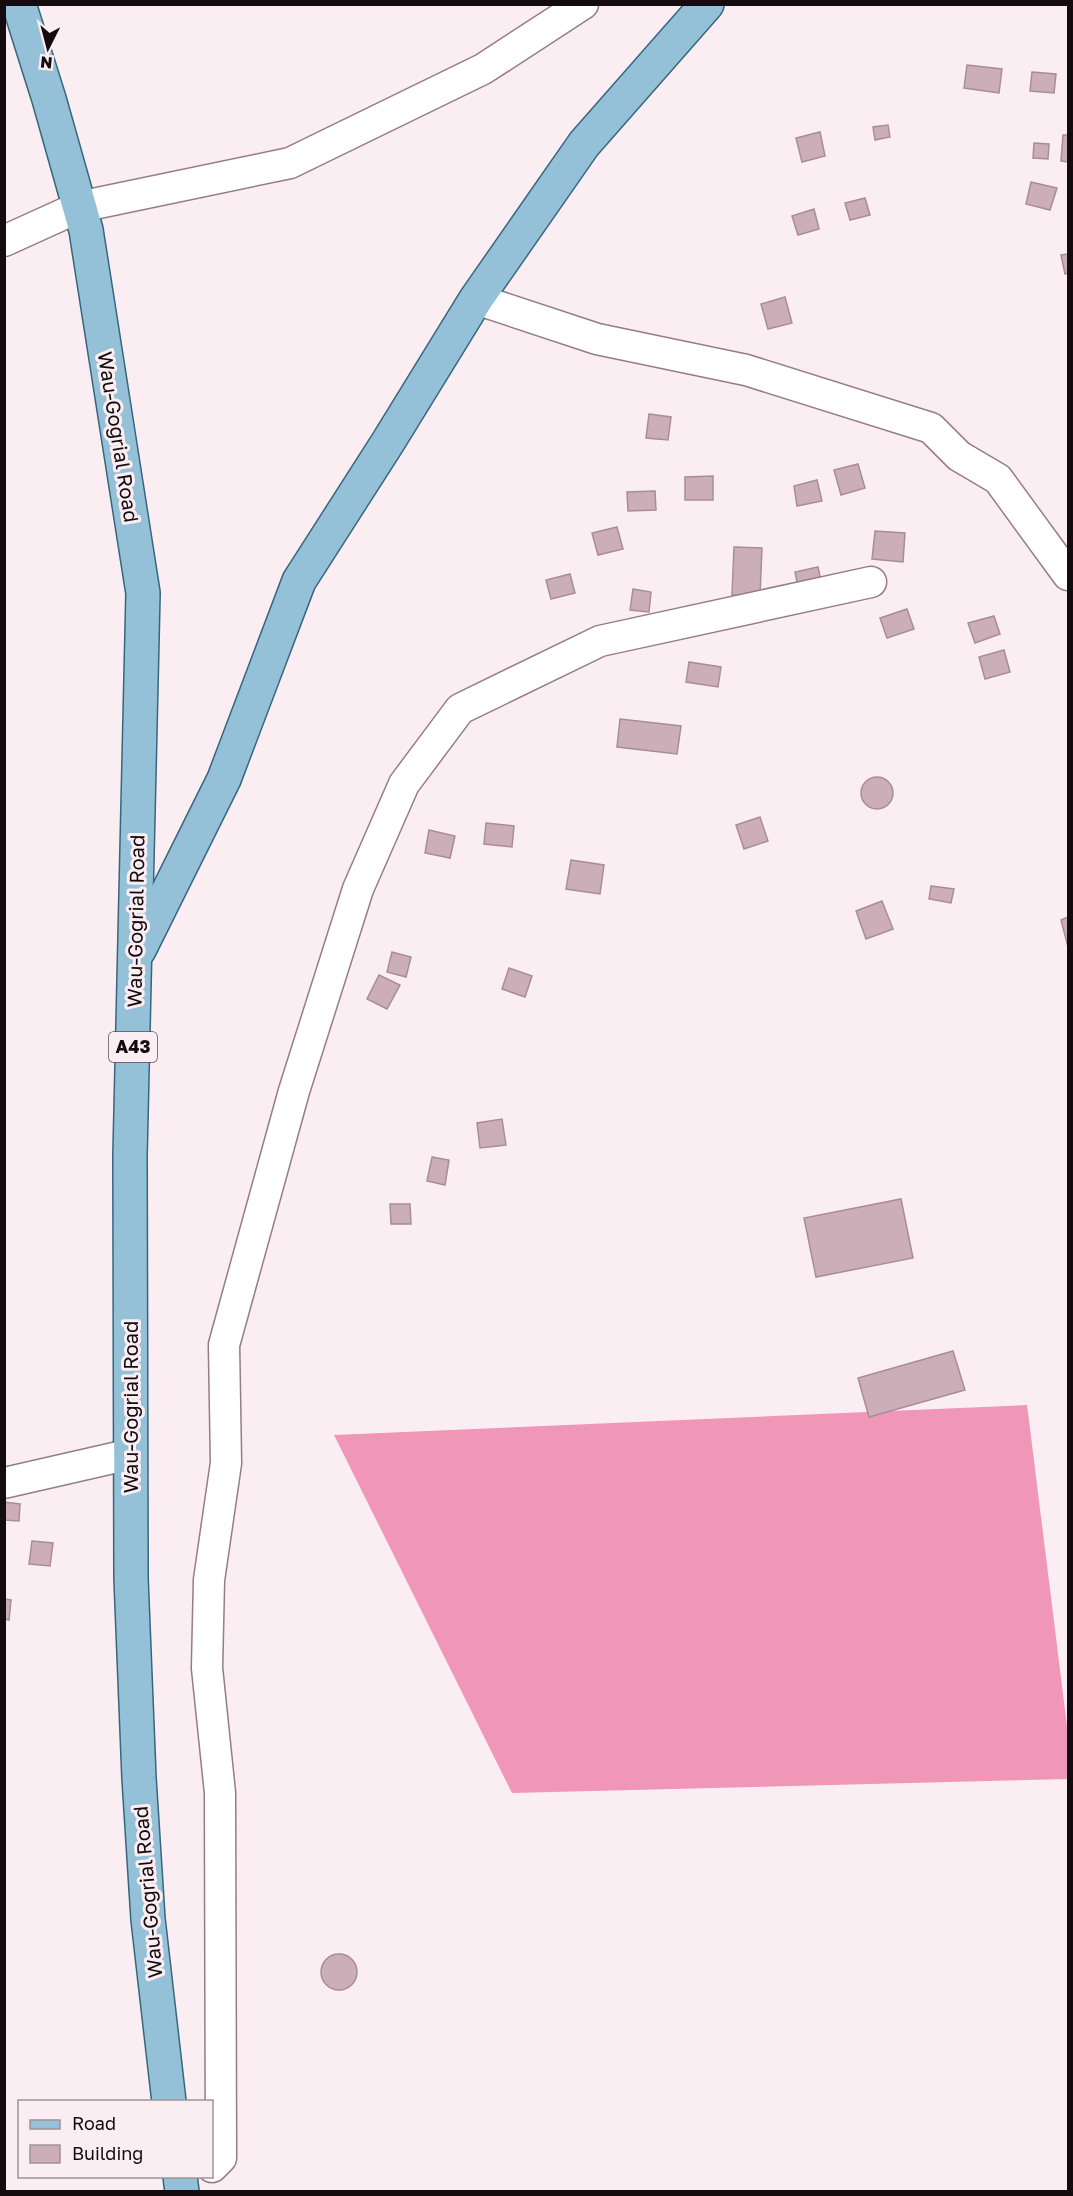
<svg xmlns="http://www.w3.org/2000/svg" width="1073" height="2196" font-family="'Golos Text',sans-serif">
  <rect width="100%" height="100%" fill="#fbeef2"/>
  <polygon fill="#f096b7" points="1027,1405 1068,1734 1068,1779 512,1793 334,1435"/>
  <g fill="#cbaeb7" stroke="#a98d96" stroke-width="1.5">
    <polygon points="967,65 1002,69 999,93 964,88"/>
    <polygon points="1032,72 1056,74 1054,93 1030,91"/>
    <polygon points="888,125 890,137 875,140 873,127"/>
    <polygon points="820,132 825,156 802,162 796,138"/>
    <polygon points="1063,135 1068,135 1068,162 1061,161"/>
    <polygon points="1034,143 1049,144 1048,159 1033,158"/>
    <polygon points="1031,182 1057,188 1050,210 1026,204"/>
    <polygon points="865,198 870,215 850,220 845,203"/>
    <polygon points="814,209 819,229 798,235 792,216"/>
    <polygon points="1068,254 1068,273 1065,274 1061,255"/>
    <polygon points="785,297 792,323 768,329 761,304"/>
    <polygon points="649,414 671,417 668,440 646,438"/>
    <polygon points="858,464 865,488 841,495 834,470"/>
    <polygon points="713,476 713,500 685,500 685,477"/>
    <polygon points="817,480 822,501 797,506 794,486"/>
    <polygon points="655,491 656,510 628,511 627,492"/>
    <polygon points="617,527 623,549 598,555 592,533"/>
    <polygon points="875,531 905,533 903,562 872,559"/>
    <polygon points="734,547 762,548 760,596 732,595"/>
    <polygon points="818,567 822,586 799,591 795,572"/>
    <polygon points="570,574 575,593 551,599 546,580"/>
    <polygon points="633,589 651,592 649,612 630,610"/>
    <polygon points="907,609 914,629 887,638 880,618"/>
    <polygon points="994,616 1000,634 975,643 968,623"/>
    <polygon points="1004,650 1010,672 985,679 979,657"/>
    <polygon points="689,662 721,667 718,687 686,682"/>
    <polygon points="620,719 681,726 677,754 617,747"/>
    <circle cx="877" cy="793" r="16"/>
    <polygon points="760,817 768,841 744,849 736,825"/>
    <polygon points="486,823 514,826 512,847 484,844"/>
    <polygon points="429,830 455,836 450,858 425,853"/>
    <polygon points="571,860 604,865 600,894 566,889"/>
    <polygon points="931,886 954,889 951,903 929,899"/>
    <polygon points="882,901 893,929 866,939 856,911"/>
    <polygon points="1068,917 1068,947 1061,920"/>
    <polygon points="392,952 411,957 406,977 387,972"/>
    <polygon points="509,968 532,976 525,997 502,989"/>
    <polygon points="379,975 400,985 387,1009 367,999"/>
    <polygon points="502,1119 506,1145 480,1148 477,1123"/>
    <polygon points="432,1157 449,1160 445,1185 427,1181"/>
    <polygon points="901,1199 913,1258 816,1277 804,1218"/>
    <polygon points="390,1204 410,1204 411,1224 391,1224"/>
    <polygon points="953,1351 965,1390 869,1417 858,1378"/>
    <polygon points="4,1502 20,1504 19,1521 4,1520"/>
    <polygon points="32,1541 53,1543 50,1566 29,1564"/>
    <polygon points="4,1599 11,1600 9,1620 4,1619"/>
    <circle cx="339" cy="1972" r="18"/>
  </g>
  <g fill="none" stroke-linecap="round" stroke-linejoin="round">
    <g stroke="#977c85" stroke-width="33">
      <g id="street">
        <polyline points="4,241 79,207 290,163 483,69 583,4"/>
        <polyline points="476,299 597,339 746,370 931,428 959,456 998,479 1068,575"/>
        <polyline points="4,1483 131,1454"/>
        <polyline points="212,2167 221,2158 220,1793 207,1668 209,1580 226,1463 224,1345 294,1091 358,889 404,784 460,709 600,641 871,582"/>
      </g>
    </g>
    <g stroke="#38667f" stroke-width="36">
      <g id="primary">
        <polyline points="19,4 49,99 86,230 143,593 130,1156 131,1578 139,1778 148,1919 169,2102"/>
        <polyline points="139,950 224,779 299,581 388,442 476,299 584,144 707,4"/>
        <polyline points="180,2176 182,2192"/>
      </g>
    </g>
    <use href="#street" stroke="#fff" stroke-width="30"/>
    <use href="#primary" stroke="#94c1d7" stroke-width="33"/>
  </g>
  <g text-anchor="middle" stroke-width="6" stroke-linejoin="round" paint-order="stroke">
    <rect fill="#fbeef2" stroke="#594f52" stroke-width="1.5" x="109" y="1032" width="48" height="30" rx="4.5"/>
    <g font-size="18" font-weight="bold" fill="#140b0e">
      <text x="133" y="1053">A43</text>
    </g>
    <g font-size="20" fill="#140b0e" stroke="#fbeef2">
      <text transform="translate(118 437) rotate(81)" y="7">Wau-Gogrial Road</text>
      <text transform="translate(136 921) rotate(-89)" y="7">Wau-Gogrial Road</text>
      <text transform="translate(131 1407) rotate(-90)" y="7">Wau-Gogrial Road</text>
      <text transform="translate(148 1892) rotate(-95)" y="7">Wau-Gogrial Road</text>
    </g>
  </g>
  <rect width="1073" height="2196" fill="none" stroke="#140b0e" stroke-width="12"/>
  <rect x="18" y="2100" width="195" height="78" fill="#fbeef2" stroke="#9f9397" stroke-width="1.5"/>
  <rect x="30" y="2120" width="30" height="9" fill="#94c1d7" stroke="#9f9397" stroke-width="1.5"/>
  <text x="72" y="2130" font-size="18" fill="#140b0e">Road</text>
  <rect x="30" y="2145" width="30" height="18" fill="#cbaeb7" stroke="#9f9397" stroke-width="1.5"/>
  <text x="72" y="2160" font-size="18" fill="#140b0e">Building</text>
  <g transform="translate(48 48) rotate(186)" stroke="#fbeef2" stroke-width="4.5" paint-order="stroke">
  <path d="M0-4.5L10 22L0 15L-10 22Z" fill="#140b0e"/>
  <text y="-9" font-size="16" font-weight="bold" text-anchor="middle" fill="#140b0e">N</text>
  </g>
</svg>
